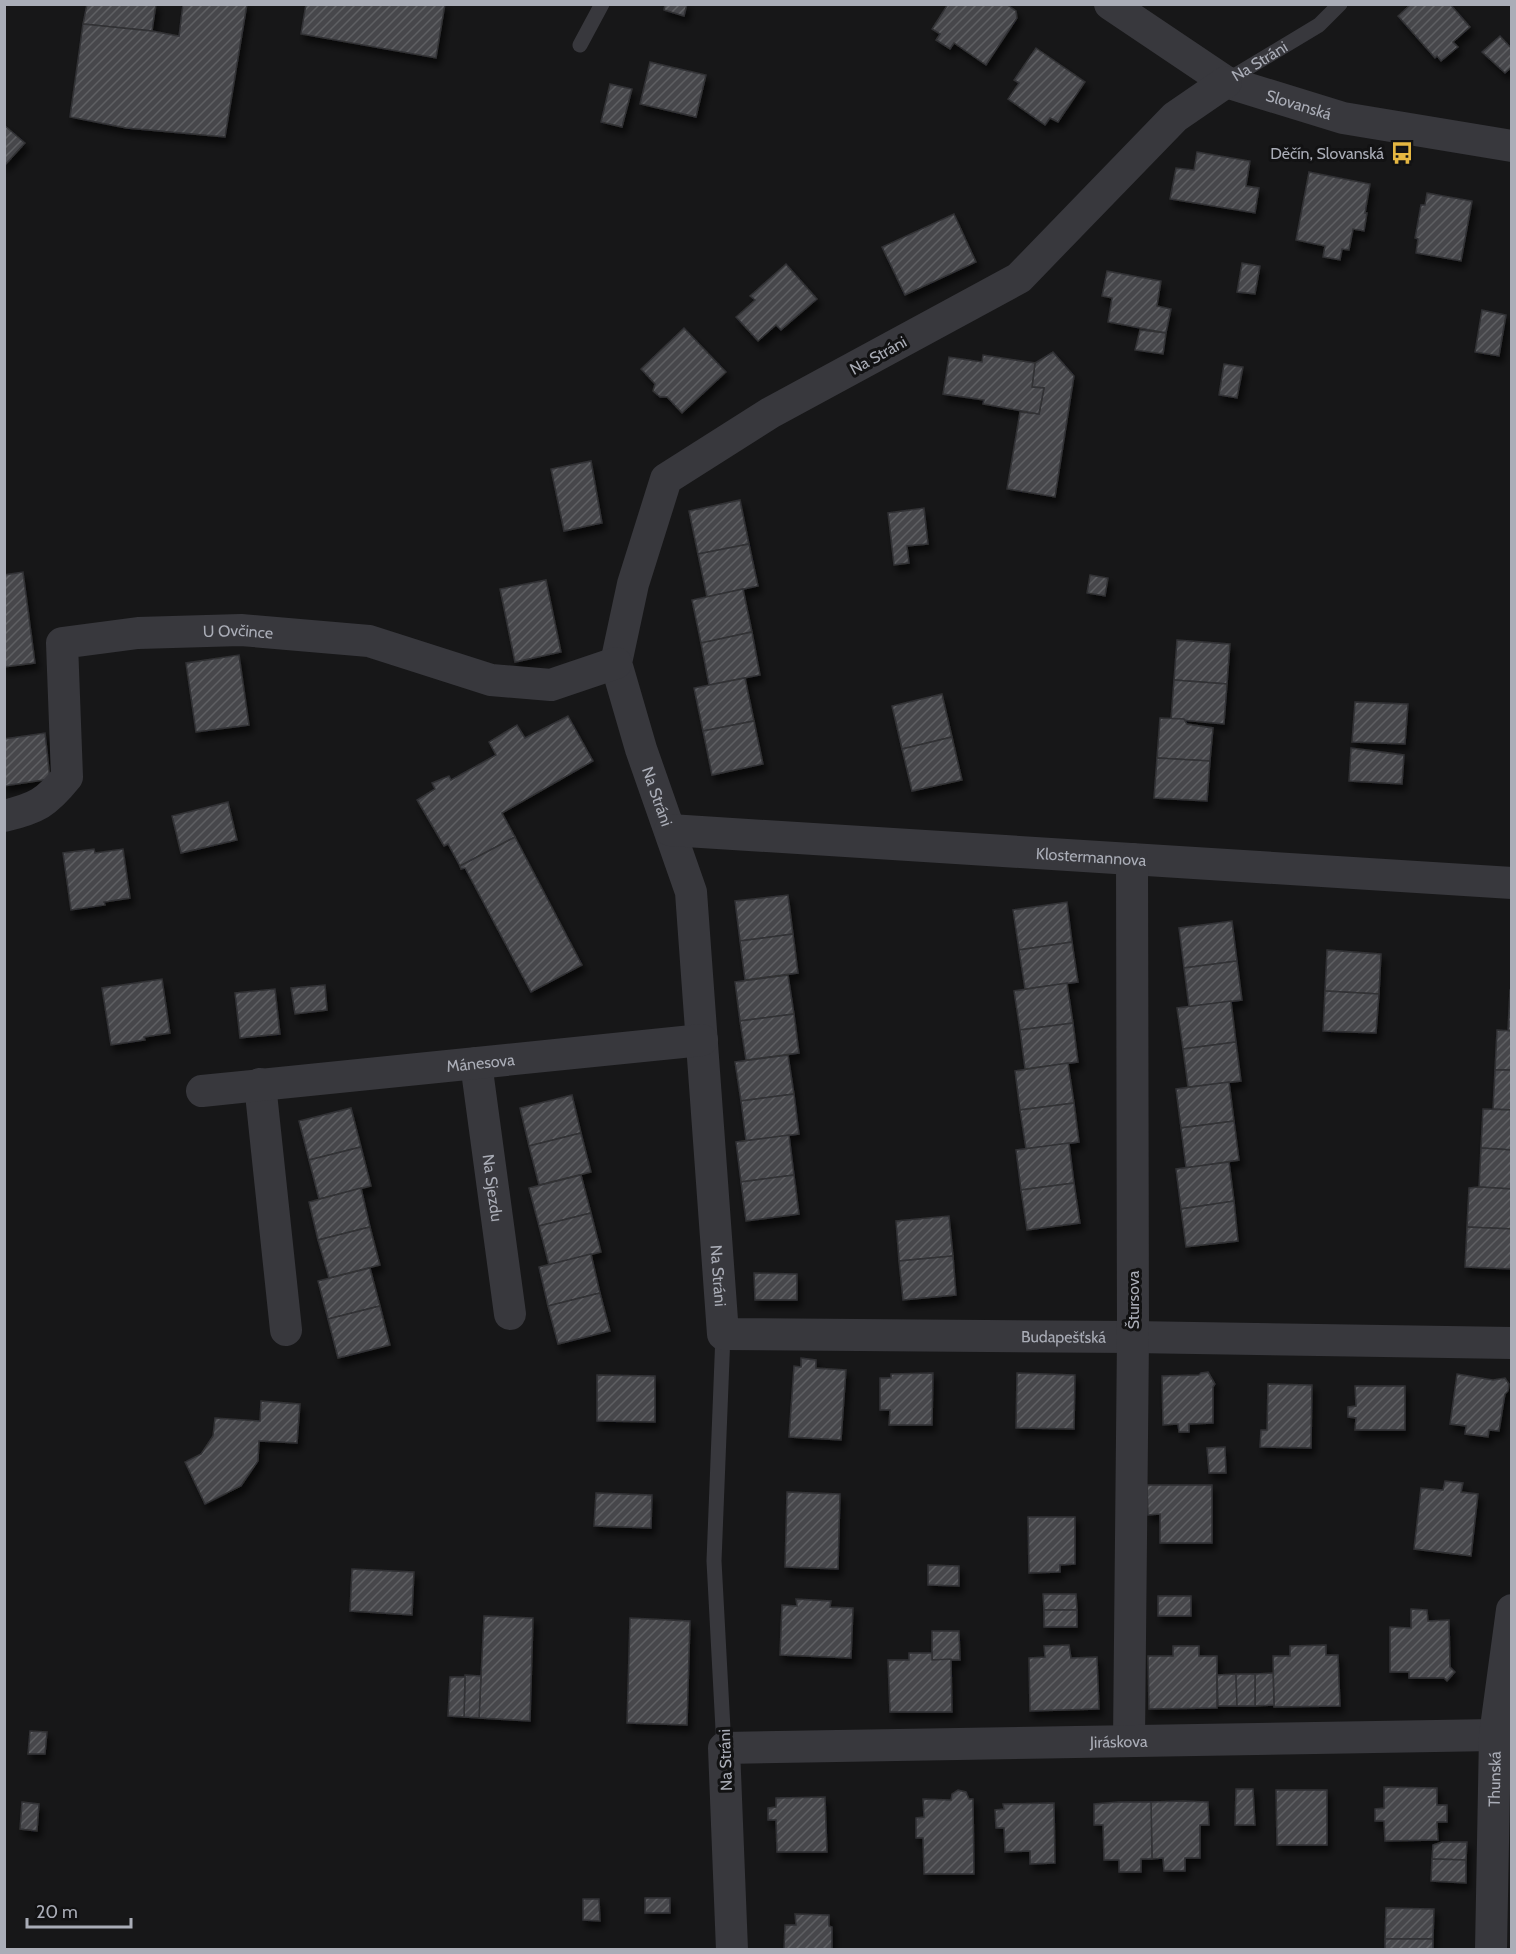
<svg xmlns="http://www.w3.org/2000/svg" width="1516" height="1954" font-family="Cabin,sans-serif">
  <defs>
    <pattern id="building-hatch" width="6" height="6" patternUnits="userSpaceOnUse" patternTransform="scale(1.5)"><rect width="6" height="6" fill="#46474b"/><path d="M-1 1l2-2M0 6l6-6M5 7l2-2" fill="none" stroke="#5e5f63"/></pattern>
    <filter id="shadow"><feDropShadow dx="3.5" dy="6" stdDeviation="3" flood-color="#0009"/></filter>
  </defs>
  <rect width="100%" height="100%" fill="#171718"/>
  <g fill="url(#building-hatch)" stroke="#313134" stroke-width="1.5" filter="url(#shadow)">
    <polygon points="87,4 156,4 152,31 83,24"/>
    <polygon points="183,4 247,4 225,137 126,128 70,117 83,24 152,31 179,36"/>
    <polygon points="306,4 445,4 436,58 301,34"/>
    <polygon points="665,4 687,4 684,16 664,10"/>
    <polygon points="948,4 1006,4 1016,11 1017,18 986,65 954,43 950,49 936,40 940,34 932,29"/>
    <polygon points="1411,4 1450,4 1470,27 1453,42 1458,47 1441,61 1437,56 1435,58 1398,16"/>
    <polygon points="1500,36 1512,49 1512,67 1505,73 1482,52"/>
    <polygon points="1036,48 1085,82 1058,122 1050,118 1045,125 1008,99 1019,83 1014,80"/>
    <polygon points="650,62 706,75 696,117 640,104"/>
    <polygon points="610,84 632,89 622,127 601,122"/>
    <polygon points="4,125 25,143 4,166"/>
    <polygon points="1197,152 1250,161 1246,186 1259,188 1255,213 1170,199 1176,168 1194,170"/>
    <polygon points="1309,172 1370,184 1365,213 1367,213 1364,231 1353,229 1349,250 1342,249 1340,260 1323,257 1325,246 1296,240"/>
    <polygon points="1427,193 1472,201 1461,261 1416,253 1418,239 1415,238 1421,205 1425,205"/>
    <polygon points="954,214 976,262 905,295 882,247"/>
    <polygon points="1242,263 1260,266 1255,294 1237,292"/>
    <polygon points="786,264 817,299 781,330 776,325 758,341 736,317 755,300 750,296"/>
    <polygon points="1107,271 1161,281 1157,306 1171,309 1166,333 1108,322 1112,298 1102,296"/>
    <polygon points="1482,310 1506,315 1499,356 1475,352"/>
    <polygon points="684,328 726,372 682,413 667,397 660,397 653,391 655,384 641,369"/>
    <polygon points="1140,330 1166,333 1163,354 1135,350"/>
    <polygon points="1053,352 1074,376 1055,497 1007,489 1020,412 1039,414 1044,388 1032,387 1035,363"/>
    <polygon points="983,355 1035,363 1032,387 1044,388 1039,414 983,404 984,400 943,394 949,357 982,362"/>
    <polygon points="1224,364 1243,367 1237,398 1219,395"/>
    <polygon points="591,461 602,523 564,531 551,469"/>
    <polygon points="740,500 749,544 698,554 689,511"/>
    <polygon points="924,508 928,544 907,546 909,563 894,565 888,513"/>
    <polygon points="749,544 758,586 707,597 698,554"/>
    <polygon points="23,572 35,663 4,667 4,575"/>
    <polygon points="1090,575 1108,578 1105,596 1087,593"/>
    <polygon points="546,580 561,652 515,662 500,589"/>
    <polygon points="743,589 752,632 701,643 692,600"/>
    <polygon points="752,632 760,675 709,685 701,643"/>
    <polygon points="1177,640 1230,644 1227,684 1174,680"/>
    <polygon points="239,655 249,725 196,732 186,663"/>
    <polygon points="745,678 754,721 703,731 694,688"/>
    <polygon points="1174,680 1227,684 1224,724 1171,719"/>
    <polygon points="942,694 952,737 902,749 892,706"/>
    <polygon points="1355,702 1408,704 1405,744 1352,742"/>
    <polygon points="568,716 593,761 502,813 515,837 460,866 448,844 444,846 417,800 435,789 432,783 449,776 451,780 496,755 489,742 517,725 525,738"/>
    <polygon points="1160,718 1184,719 1187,724 1213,728 1210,761 1157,758"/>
    <polygon points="754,721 763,764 712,775 703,731"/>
    <polygon points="45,733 50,779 4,786 4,739"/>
    <polygon points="952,737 962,780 912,791 902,749"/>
    <polygon points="1351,748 1404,755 1402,784 1349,781"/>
    <polygon points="1157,758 1210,761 1207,801 1154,798"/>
    <polygon points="228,802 237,840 181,853 172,816"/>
    <polygon points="515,837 582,965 531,992 465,868 461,869 460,866"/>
    <polygon points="94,849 95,853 123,849 130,898 104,902 105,905 71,910 63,853"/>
    <polygon points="788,895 793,934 740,941 735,901"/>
    <polygon points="1067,902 1072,942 1019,950 1013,910"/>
    <polygon points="1232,921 1237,961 1184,968 1179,928"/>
    <polygon points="793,934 798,973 745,980 740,941"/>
    <polygon points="1072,942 1078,982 1025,989 1019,950"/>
    <polygon points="1327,950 1381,954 1379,994 1325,991"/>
    <polygon points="1237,961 1242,1000 1189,1007 1184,968"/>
    <polygon points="788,975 794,1014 740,1021 735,982"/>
    <polygon points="162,979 170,1033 144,1037 145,1040 111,1045 102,988"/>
    <polygon points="1067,983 1073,1023 1020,1030 1014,991"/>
    <polygon points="325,985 327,1010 295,1014 291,988"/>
    <polygon points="275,989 280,1034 240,1038 235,993"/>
    <polygon points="1510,990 1512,990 1512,1031 1508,1030"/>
    <polygon points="1325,991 1379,994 1376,1033 1323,1031"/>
    <polygon points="1231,1001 1236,1042 1183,1049 1177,1008"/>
    <polygon points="794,1014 799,1053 746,1060 740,1021"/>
    <polygon points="1073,1023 1078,1062 1025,1069 1020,1030"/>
    <polygon points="1497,1030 1512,1031 1512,1070 1495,1070"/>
    <polygon points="1236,1042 1241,1081 1188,1087 1183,1049"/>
    <polygon points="788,1055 794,1094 741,1101 735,1062"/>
    <polygon points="1068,1063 1074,1103 1020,1110 1015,1071"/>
    <polygon points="1495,1070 1512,1070 1512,1110 1493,1109"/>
    <polygon points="1229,1082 1234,1121 1181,1128 1176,1089"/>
    <polygon points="794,1094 799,1134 746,1141 741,1101"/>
    <polygon points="572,1095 581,1133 529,1146 520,1108"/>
    <polygon points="1074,1103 1079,1142 1026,1149 1020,1110"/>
    <polygon points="351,1108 361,1147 309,1160 299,1121"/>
    <polygon points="1483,1109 1512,1110 1512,1150 1481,1148"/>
    <polygon points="1234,1121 1239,1160 1186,1168 1181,1128"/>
    <polygon points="581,1133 591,1172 539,1185 529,1146"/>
    <polygon points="789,1135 794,1175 741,1182 736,1142"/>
    <polygon points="1069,1143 1074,1183 1021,1190 1016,1150"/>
    <polygon points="361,1147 371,1186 319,1199 309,1160"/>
    <polygon points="1481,1148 1512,1150 1512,1189 1479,1187"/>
    <polygon points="1229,1162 1234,1201 1181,1209 1176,1169"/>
    <polygon points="581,1175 591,1213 539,1226 529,1188"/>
    <polygon points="794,1175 799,1214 746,1221 741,1182"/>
    <polygon points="1074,1183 1080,1223 1027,1230 1021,1190"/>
    <polygon points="1479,1187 1512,1189 1512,1229 1467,1227 1469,1188"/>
    <polygon points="361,1188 370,1227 318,1240 309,1202"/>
    <polygon points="1234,1201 1238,1241 1186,1247 1181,1209"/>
    <polygon points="591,1213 601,1252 549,1265 539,1226"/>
    <polygon points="949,1216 953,1256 899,1261 896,1221"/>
    <polygon points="370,1227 380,1265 329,1278 318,1240"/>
    <polygon points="1467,1227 1512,1229 1512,1269 1465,1267"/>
    <polygon points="591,1254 600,1293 548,1306 539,1267"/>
    <polygon points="953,1256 956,1295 903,1300 899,1261"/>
    <polygon points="370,1268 380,1306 328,1319 318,1281"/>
    <polygon points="754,1273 797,1274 797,1300 755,1300"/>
    <polygon points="600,1293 610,1331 558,1344 548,1306"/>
    <polygon points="380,1306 390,1345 338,1358 328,1319"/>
    <polygon points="801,1358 816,1360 816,1368 846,1370 841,1440 789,1437 794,1366 801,1367"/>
    <polygon points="1208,1372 1215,1384 1213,1387 1213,1423 1189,1424 1189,1432 1179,1432 1178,1424 1163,1425 1162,1376 1199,1375 1201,1373"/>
    <polygon points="933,1373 932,1425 889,1425 890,1410 880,1410 880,1378 891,1378 891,1374"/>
    <polygon points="1017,1373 1075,1375 1074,1429 1016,1428"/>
    <polygon points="1457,1374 1493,1380 1505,1378 1509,1384 1508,1391 1505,1394 1499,1431 1489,1430 1488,1437 1465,1434 1466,1426 1450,1424"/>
    <polygon points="597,1375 655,1376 655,1422 597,1421"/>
    <polygon points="1268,1384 1312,1385 1311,1448 1260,1447 1261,1430 1267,1430"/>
    <polygon points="1355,1386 1405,1386 1405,1430 1355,1430 1356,1418 1348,1417 1348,1407 1356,1406"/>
    <polygon points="261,1401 300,1404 297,1443 259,1441 258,1461 241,1486 205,1504 185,1462 201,1454 213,1436 215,1418 260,1421"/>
    <polygon points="1225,1447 1226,1473 1209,1473 1207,1448"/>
    <polygon points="1445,1481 1463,1483 1461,1492 1478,1494 1471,1556 1414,1549 1421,1488 1443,1490"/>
    <polygon points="1147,1485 1212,1485 1212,1543 1160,1543 1160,1514 1148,1515"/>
    <polygon points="787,1492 840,1494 838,1569 785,1567"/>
    <polygon points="596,1493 652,1495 651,1528 594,1526"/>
    <polygon points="1028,1517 1075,1517 1075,1564 1060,1565 1060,1572 1029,1573"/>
    <polygon points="928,1565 959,1566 959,1586 928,1585"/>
    <polygon points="352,1569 414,1572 412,1615 350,1611"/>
    <polygon points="1043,1594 1076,1594 1077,1610 1044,1610"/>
    <rect x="1158" y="1596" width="33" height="20"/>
    <polygon points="796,1599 831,1601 830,1607 853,1608 851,1658 780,1655 782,1605 797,1606"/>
    <polygon points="1411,1609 1427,1610 1428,1621 1449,1620 1450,1667 1455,1672 1447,1681 1444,1678 1409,1678 1409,1672 1390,1672 1390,1627 1411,1628"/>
    <rect x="1044" y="1610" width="33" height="17"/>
    <polygon points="484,1616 533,1618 530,1721 479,1718"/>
    <polygon points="630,1618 690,1621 687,1725 627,1723"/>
    <polygon points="932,1631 959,1631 960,1660 932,1660"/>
    <polygon points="1069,1645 1071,1658 1097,1657 1099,1709 1030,1711 1029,1658 1045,1657 1044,1646"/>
    <polygon points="1326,1645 1326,1655 1338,1655 1340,1706 1274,1707 1273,1656 1290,1656 1290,1646"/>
    <polygon points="1173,1646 1199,1646 1199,1656 1217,1656 1217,1708 1149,1709 1148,1656 1173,1656"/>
    <polygon points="909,1653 932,1653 932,1660 951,1659 952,1712 890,1712 888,1660 909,1660"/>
    <polygon points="1273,1673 1274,1705 1255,1706 1255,1674"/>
    <polygon points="1236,1674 1237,1706 1218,1706 1217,1675"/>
    <polygon points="1236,1674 1255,1674 1255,1706 1237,1706"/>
    <polygon points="465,1675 481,1676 479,1718 464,1717"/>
    <polygon points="450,1677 465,1677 464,1717 448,1716"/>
    <polygon points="30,1731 47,1732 45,1754 28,1754"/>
    <polygon points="1384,1787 1437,1788 1437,1805 1447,1805 1447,1822 1437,1822 1438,1840 1385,1841 1384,1821 1375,1821 1375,1809 1384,1808"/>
    <polygon points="1236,1789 1253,1789 1255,1825 1235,1825"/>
    <polygon points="958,1790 966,1792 969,1799 973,1799 974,1874 924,1874 923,1838 916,1838 916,1818 924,1817 923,1799 951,1800 952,1794"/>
    <polygon points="1276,1790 1327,1790 1327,1845 1277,1845"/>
    <polygon points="825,1797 827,1852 777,1852 776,1820 768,1820 768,1808 776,1807 776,1798"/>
    <polygon points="1183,1801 1208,1802 1209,1825 1200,1825 1200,1858 1185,1858 1185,1871 1164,1871 1163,1858 1152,1859 1151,1802"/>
    <polygon points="22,1802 39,1804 37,1831 20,1829"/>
    <polygon points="1119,1802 1151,1802 1152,1859 1141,1859 1141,1872 1119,1872 1119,1860 1104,1860 1103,1825 1094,1825 1094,1804"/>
    <polygon points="1054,1803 1055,1863 1030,1864 1030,1851 1005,1852 1004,1828 996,1828 995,1810 1004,1809 1003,1804"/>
    <polygon points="1442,1842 1467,1842 1466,1860 1432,1859 1433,1845"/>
    <polygon points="1432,1859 1466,1860 1466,1883 1431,1881"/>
    <rect x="645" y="1898" width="25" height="15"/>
    <polygon points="583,1899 599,1899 600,1921 583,1920"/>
    <polygon points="1386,1908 1434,1909 1433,1939 1385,1939"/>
    <polygon points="795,1914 829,1915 829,1926 832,1927 832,1950 784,1950 785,1925 796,1925"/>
    <rect x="1385" y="1939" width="48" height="11"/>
  </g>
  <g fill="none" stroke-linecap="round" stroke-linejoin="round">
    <g stroke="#38383d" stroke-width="15">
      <polyline points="580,45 602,4"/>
      <path id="s1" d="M1226,81L1319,25L1340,4"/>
      <polyline points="723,1334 714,1561 724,1748"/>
    </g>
    <g stroke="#38383d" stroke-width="32">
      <path id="s2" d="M1110,4L1226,82L1343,118L1512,146"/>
      <path id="s3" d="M1226,82L1175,117L1019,278L770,413L666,479L633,584L616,663L641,749L691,892L723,1334L1133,1337L1512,1343"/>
      <path id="s4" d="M4,816C37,808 46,803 67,777L62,643L138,633L241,630L369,641L491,680L551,685L616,663"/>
      <path id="s5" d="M670,830L1512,883"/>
      <path id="s6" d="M476,1063L510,1314"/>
      <polyline points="260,1084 286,1330"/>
      <path id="s7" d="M202,1091L702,1040"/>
      <polyline points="1129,1740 1133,1337 1132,859"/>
      <path id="s8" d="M732,1950L724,1748L1495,1735L1512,1738"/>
      <path id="s9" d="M1491,1950L1495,1735L1512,1610"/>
    </g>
  </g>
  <defs>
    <g id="bus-bare" transform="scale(1.8)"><path d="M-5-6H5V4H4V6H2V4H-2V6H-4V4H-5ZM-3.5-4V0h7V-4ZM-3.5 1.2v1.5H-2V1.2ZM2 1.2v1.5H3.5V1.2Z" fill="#e5b742" stroke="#121213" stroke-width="2.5" paint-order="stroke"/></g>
  </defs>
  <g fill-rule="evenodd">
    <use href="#bus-bare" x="1402" y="153"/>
  </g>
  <g text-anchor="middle" stroke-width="6" stroke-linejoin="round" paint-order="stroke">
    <g font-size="16" fill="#aaadb7" stroke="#121213">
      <text dy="6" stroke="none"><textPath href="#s1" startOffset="39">Na Stráni</textPath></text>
      <text dy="6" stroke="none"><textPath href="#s2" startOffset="216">Slovanská</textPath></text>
      <text transform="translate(878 355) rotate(-29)" y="6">Na Stráni</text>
      <text dy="6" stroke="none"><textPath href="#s4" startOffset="387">U Ovčince</textPath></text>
      <text dy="6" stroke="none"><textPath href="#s3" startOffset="1023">Na Stráni</textPath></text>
      <text dy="6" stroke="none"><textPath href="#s5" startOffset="422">Klostermannova</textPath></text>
      <text dy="6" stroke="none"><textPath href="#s7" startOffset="280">Mánesova</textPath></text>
      <text dy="6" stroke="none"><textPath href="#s6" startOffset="126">Na Sjezdu</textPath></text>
      <text dy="6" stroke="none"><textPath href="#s3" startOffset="1509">Na Stráni</textPath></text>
      <text transform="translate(1133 1300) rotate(-90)" y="6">Štursova</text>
      <text dy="6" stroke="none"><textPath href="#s3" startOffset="1908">Budapešťská</textPath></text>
      <text dy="6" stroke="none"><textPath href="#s8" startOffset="597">Jiráskova</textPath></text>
      <text transform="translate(725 1760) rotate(-92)" y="6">Na Stráni</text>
      <text dy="6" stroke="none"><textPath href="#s9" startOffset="171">Thunská</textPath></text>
    </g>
    <g font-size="16" fill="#aaadb7" stroke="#121213" text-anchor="end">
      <text x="1384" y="159">Děčín, Slovanská</text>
    </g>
  </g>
  <rect width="1516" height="1954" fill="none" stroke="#aaadb7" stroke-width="12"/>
  <path d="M27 1918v9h104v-9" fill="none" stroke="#aaadb7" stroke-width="3"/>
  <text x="36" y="1918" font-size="18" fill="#aaadb7" stroke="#121213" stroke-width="4.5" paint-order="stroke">20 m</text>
</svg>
